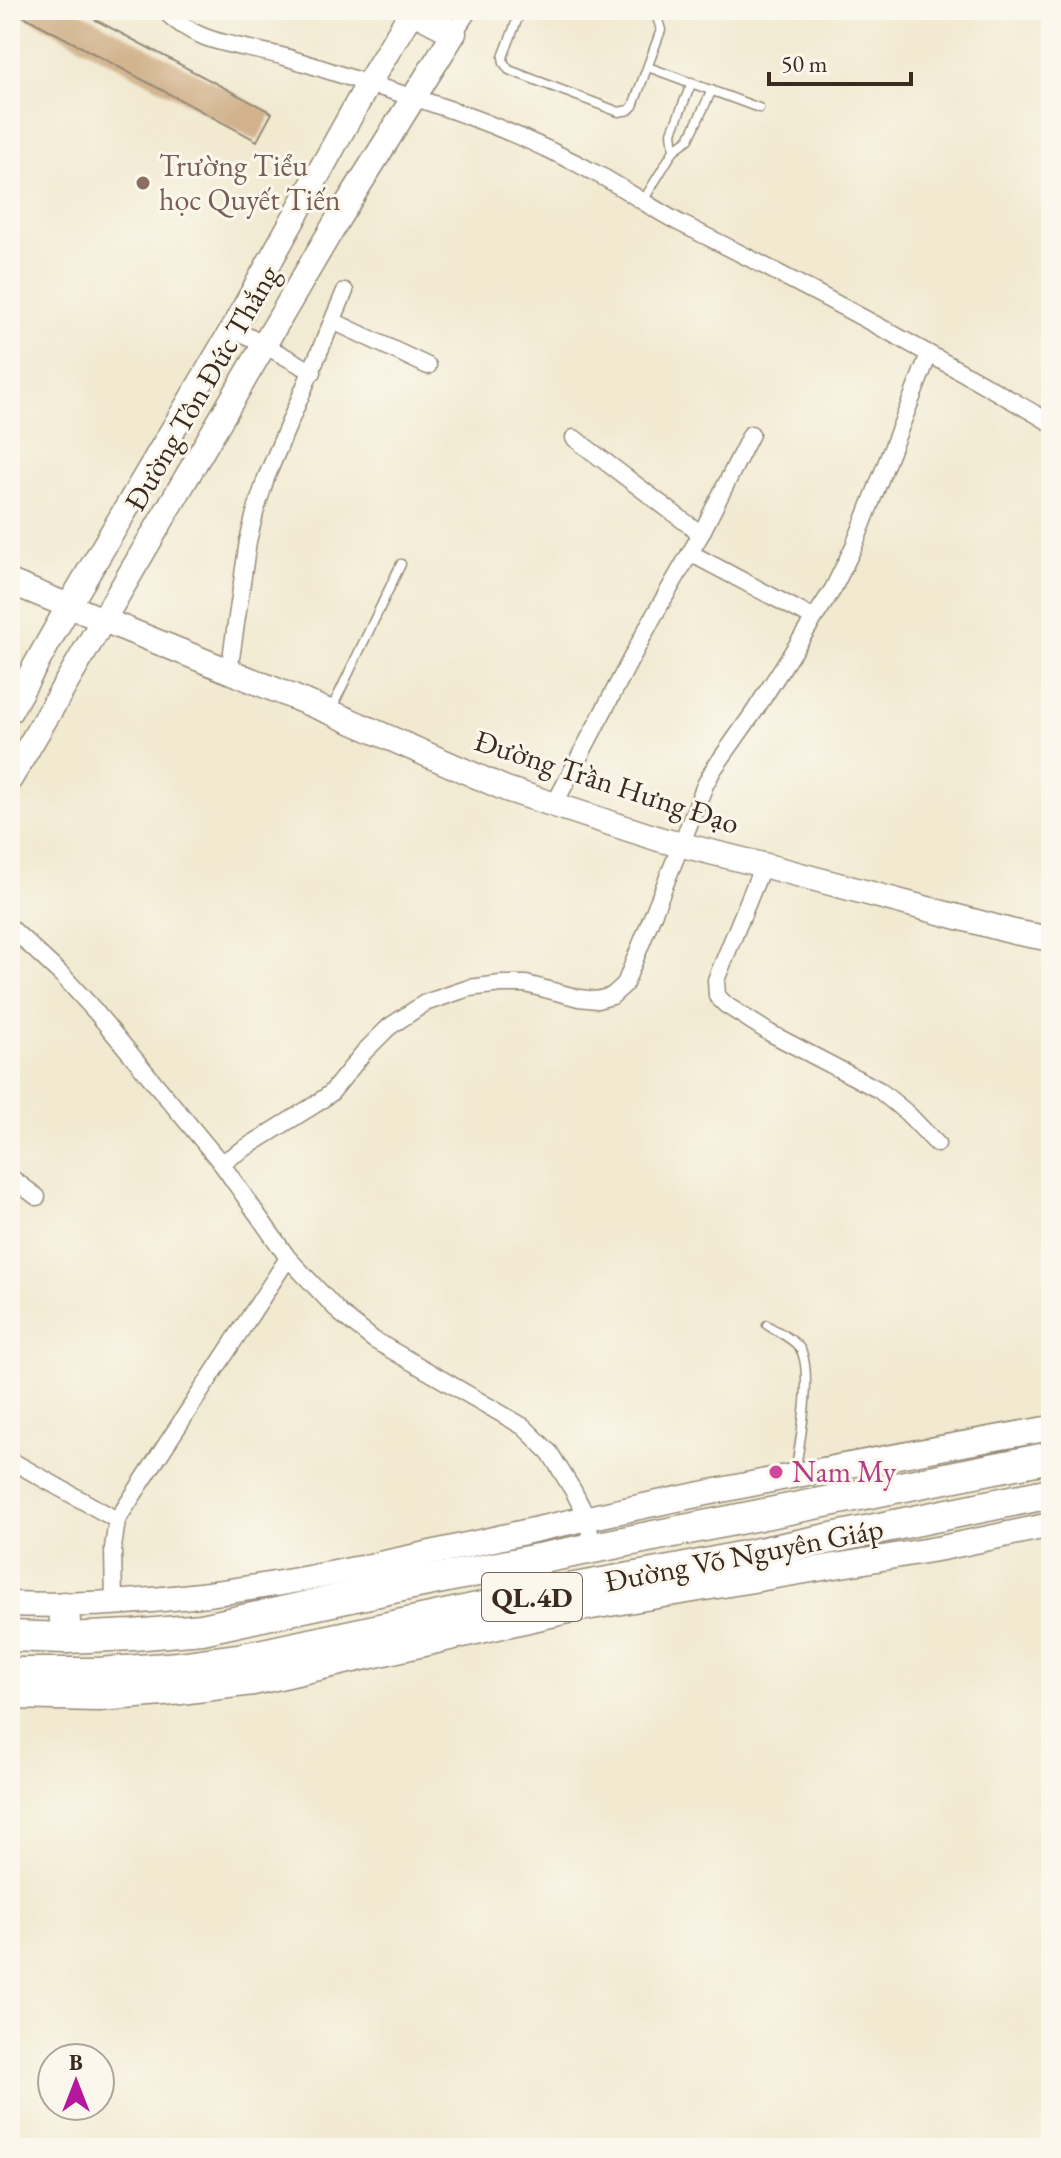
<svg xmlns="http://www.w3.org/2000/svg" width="1061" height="2158" font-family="'EB Garamond',serif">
  <rect width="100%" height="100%" fill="#fbf7ec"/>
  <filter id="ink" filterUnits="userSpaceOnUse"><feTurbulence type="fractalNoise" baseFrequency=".0125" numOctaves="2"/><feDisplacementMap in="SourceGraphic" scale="16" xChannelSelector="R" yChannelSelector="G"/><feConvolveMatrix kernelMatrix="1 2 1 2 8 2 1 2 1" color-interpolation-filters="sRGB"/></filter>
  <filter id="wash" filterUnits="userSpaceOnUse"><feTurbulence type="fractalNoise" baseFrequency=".006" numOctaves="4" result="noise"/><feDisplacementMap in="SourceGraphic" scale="32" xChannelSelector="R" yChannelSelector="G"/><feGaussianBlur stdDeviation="1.8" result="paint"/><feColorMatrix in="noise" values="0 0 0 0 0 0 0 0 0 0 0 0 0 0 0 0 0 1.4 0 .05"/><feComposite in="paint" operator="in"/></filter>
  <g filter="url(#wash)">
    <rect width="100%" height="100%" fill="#f1e9d0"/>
    <g id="blocks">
      <polygon fill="#d1b28c" points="12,10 77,10 272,113 257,141"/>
    </g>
  </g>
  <g filter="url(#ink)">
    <use href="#blocks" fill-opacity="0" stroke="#968a77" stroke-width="2"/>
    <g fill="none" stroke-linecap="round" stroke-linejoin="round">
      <g stroke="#968a77" stroke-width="11">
        <g id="lane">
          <polyline points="521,10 503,57 504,63 509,70 619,112 629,110 633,106 661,30 657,17 640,10"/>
          <polyline points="648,67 759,108"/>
          <polyline points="674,150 672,132 692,82"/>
          <polyline points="643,201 674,150 689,139 712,90"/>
          <polyline points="332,708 401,564"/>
          <path d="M767,1325C776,1331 792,1338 799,1347C815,1368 799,1446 795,1474"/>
        </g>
      </g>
      <g stroke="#968a77" stroke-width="19">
        <g id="street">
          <path d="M164,10C198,46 240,44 285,57C320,67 354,80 389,90C462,111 534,140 601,176C629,191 655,211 684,225C808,287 931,353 1051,423"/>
          <polyline points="454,33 469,10"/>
          <polyline points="333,321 428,366"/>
          <polyline points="233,328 313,372"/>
          <polyline points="574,438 701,534"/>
          <polyline points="690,553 813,618"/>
          <polyline points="229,672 248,541 255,513 266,478 345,291"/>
          <polyline points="554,805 652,619 701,534 751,434"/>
          <polyline points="763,865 716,980 717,996 726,1005 770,1033 879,1090 907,1113 937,1144"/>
          <polyline points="10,927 64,977 95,1011 221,1163 288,1258 341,1314 374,1340 524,1427 550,1453 574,1492 587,1518 593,1548"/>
          <polyline points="221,1163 316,1104 331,1093 364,1052 389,1027 425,1003 469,988 501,984 526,984 579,998 597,1000 612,996 625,984 705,785 713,770 754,712 833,589 854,546 929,354"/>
          <polyline points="10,1177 37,1197"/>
          <polyline points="10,1460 117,1520"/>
          <polyline points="114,1604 113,1548 117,1520 288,1258"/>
        </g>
      </g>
      <g stroke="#968a77" stroke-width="27">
        <g id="secondary">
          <polyline points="10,582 330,712 506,789 662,840 763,865 1014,932 1051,939"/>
          <polyline points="10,711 68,607 233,328 368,84 409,16 419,15 454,33 339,217 10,779"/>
          <path d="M10,1604C206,1612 398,1559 588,1518C742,1484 896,1456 1051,1428"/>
          <polyline points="10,1697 98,1699 164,1694 253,1683 568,1611 942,1548 1051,1525"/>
        </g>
      </g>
      <g stroke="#968a77" stroke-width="33">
        <g id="highway">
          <polyline points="64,1607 66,1638"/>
          <polyline points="10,1636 66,1638 133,1635 202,1629 397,1587 1051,1457"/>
          <polyline points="10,1673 99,1673 179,1667 244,1658 552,1592 681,1569 1051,1493"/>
        </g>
      </g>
      <use href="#lane" stroke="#fff" stroke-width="8"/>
      <use href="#street" stroke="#fff" stroke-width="16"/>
      <use href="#secondary" stroke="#fff" stroke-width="24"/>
      <use href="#highway" stroke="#fff" stroke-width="30"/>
    </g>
  </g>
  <circle fill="#8d6e63" stroke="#fbf7ec" stroke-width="3" cx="143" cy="183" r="8"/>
  <circle fill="#d1479c" stroke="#fbf7ec" stroke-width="3" cx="776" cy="1472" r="8"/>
  <g text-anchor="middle" stroke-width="6" stroke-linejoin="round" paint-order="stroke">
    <rect fill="#fbf7ec" stroke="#75685c" stroke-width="2" x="482" y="1573" width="100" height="48" rx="6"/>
    <g font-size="28" font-weight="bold" fill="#3b2a1e">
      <text x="532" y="1607">QL.4D</text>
    </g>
    <g font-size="30" fill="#785e54" stroke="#fbf7ec" text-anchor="start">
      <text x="159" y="176">Trường Tiểu<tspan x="159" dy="34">học Quyết Tiến</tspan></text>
    </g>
    <g font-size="30" fill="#3b2a1e" stroke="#fbf7ec">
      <text transform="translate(202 388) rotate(-60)" y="10">Đường Tôn Đức Thắng</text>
      <text transform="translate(607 782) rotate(18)" y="10">Đường Trần Hưng Đạo</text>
      <text transform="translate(744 1555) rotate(-11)" y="10">Đường Võ Nguyên Giáp</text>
    </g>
    <g font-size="30" fill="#b23c85" stroke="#fbf7ec" text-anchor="start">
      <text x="792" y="1482">Nam My</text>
    </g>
  </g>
  <rect width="1061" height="2158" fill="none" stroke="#fbf7ec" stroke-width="40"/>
  <g transform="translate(76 2082)"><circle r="38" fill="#fbf7ec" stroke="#aea59a" stroke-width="2"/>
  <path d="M0-6L14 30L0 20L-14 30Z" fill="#b5179e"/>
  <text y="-12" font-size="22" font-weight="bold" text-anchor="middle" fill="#3b2a1e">B</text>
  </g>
  <path d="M769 72v12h142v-12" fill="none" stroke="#3b2a1e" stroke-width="4"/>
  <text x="781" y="72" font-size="24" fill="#3b2a1e" stroke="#fbf7ec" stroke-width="6" paint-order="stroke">50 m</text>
</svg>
